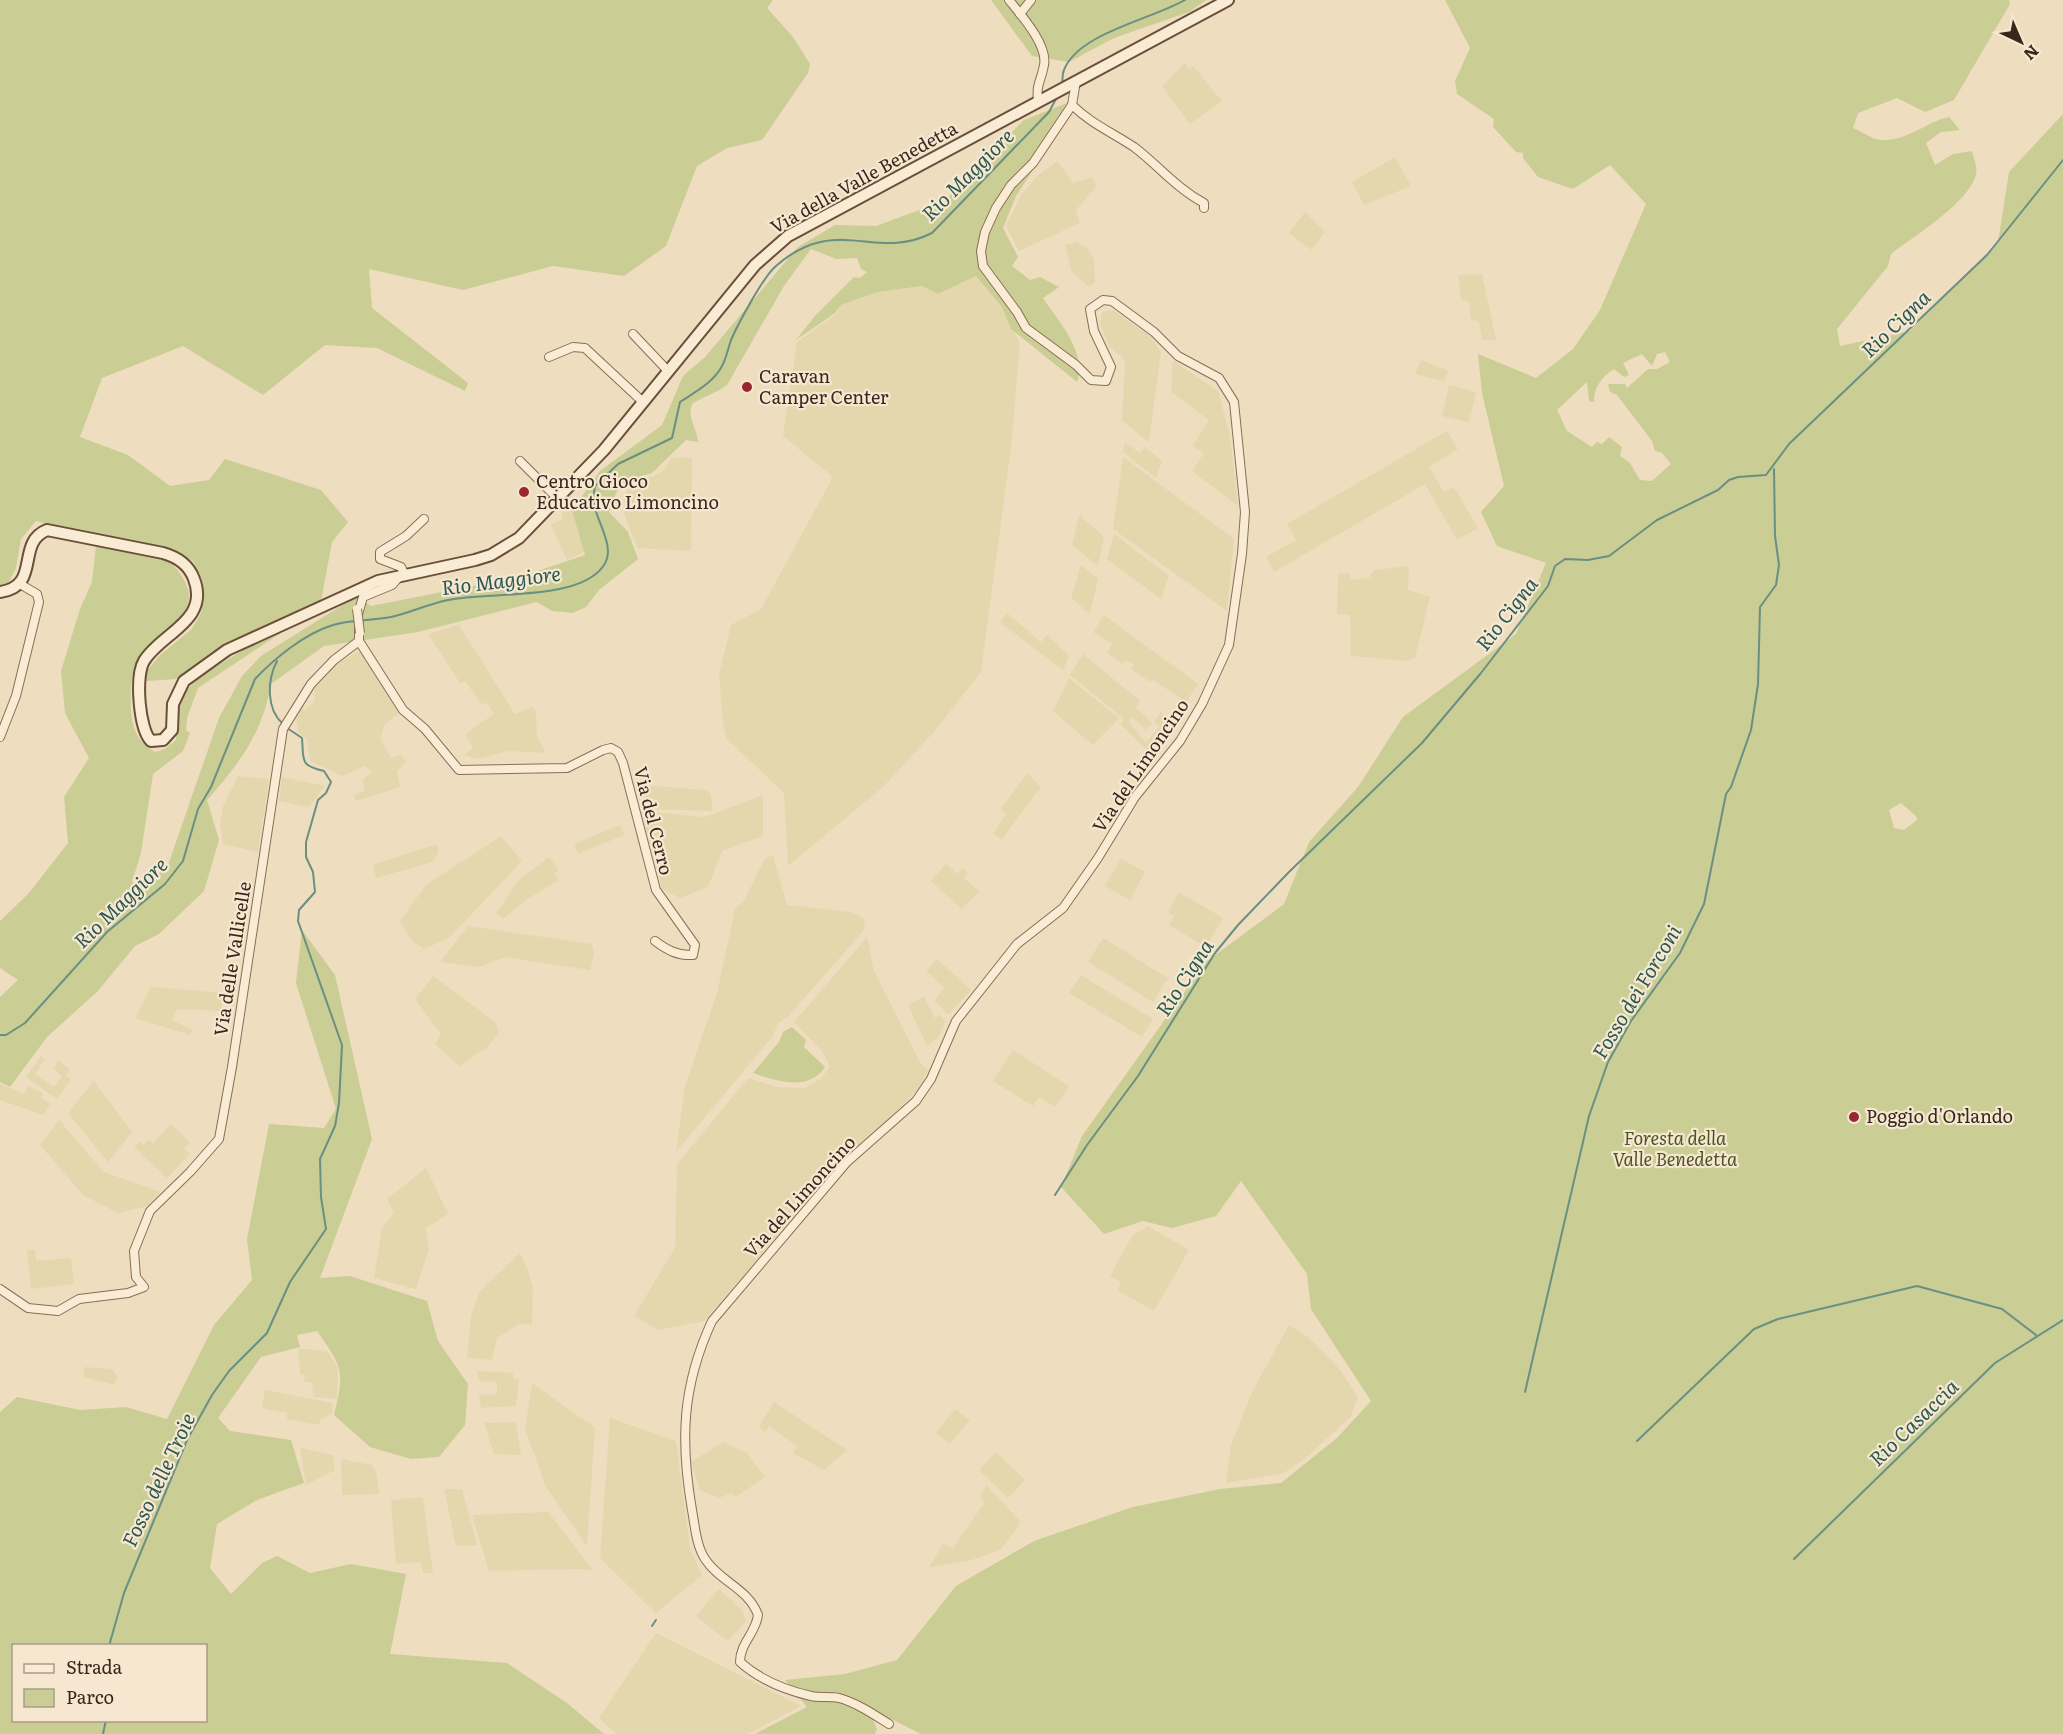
<svg xmlns="http://www.w3.org/2000/svg" width="2063" height="1734" font-family="Literata,serif">
  <rect width="100%" height="100%" fill="#efddc0"/>
  <g fill="#e4d7ae">
    <polygon points="1185,63 1189,69 1193,66 1222,101 1190,124 1162,86"/>
    <polygon points="1395,157 1411,186 1364,205 1352,182"/>
    <polygon points="1058,161 1073,183 1092,177 1097,186 1076,210 1080,223 1019,251 1006,226 1021,195 1038,175"/>
    <polygon points="1305,212 1325,232 1312,250 1289,233"/>
    <polygon points="1076,242 1088,249 1094,260 1095,283 1088,286 1072,272 1065,245"/>
    <polygon points="1482,274 1496,340 1482,340 1479,322 1471,319 1469,302 1461,299 1458,275"/>
    <polygon points="976,276 1002,307 1020,343 1012,440 981,672 933,733 883,787 788,866 784,793 727,739 723,724 719,675 731,625 761,609 833,477 783,436 797,342 836,314 841,305 877,292 922,286 938,294"/>
    <polygon points="1113,310 1151,337 1161,352 1149,442 1122,421 1125,360 1109,346 1100,324 1102,312"/>
    <polygon points="1421,360 1449,371 1443,381 1415,374"/>
    <polygon points="1173,361 1218,391 1230,436 1238,506 1192,471 1204,453 1193,446 1209,420 1171,392"/>
    <polygon points="1449,385 1476,392 1469,422 1442,416"/>
    <polygon points="1447,431 1458,449 1429,467 1444,492 1454,487 1478,528 1457,540 1425,484 1274,572 1266,557 1296,540 1287,524"/>
    <polygon points="1125,442 1140,453 1145,447 1162,461 1156,478 1123,452"/>
    <polygon points="692,457 691,551 637,548 624,513 626,488 662,472 672,458"/>
    <polygon points="1123,457 1234,539 1227,611 1113,529"/>
    <polygon points="571,508 591,542 584,552 567,560 551,525 562,519 562,511"/>
    <polygon points="1079,515 1104,537 1098,566 1072,545"/>
    <polygon points="1114,534 1169,576 1161,599 1107,559"/>
    <polygon points="1081,565 1098,579 1090,614 1071,598"/>
    <polygon points="1409,566 1408,590 1430,597 1415,658 1407,661 1351,656 1350,615 1337,614 1338,574 1350,573 1350,580 1369,578 1374,570"/>
    <polygon points="1007,613 1041,642 1047,635 1069,656 1063,670 1000,622"/>
    <polygon points="1104,615 1198,684 1186,702 1152,679 1150,682 1131,669 1134,665 1126,660 1123,664 1107,653 1112,644 1093,632"/>
    <polygon points="459,625 515,714 532,707 536,711 537,736 546,753 508,751 477,759 464,755 473,748 465,734 494,714 487,703 482,705 465,681 460,683 428,634"/>
    <polygon points="361,650 399,713 385,724 380,739 391,758 401,755 406,762 397,771 400,787 357,801 353,796 365,790 363,780 372,771 365,766 342,776 310,761 307,739 299,733 296,719 302,708 304,711 314,702 315,684 337,663"/>
    <polygon points="1083,654 1140,701 1136,708 1152,723 1146,730 1132,717 1129,722 1146,743 1160,726 1154,721 1161,712 1177,726 1154,757 1121,725 1124,719 1070,675"/>
    <polygon points="1069,678 1119,718 1093,745 1053,711"/>
    <polygon points="1027,773 1041,787 1002,839 993,834 1006,814 1001,809"/>
    <polygon points="238,776 269,779 258,852 223,844 220,823 223,806"/>
    <polygon points="282,777 325,786 309,807 279,801"/>
    <polygon points="641,785 707,790 711,795 713,811 646,809"/>
    <polygon points="763,795 763,836 722,851 708,887 680,898 662,889 641,811 705,817"/>
    <polygon points="620,825 624,835 578,854 574,844"/>
    <polygon points="501,836 522,861 449,938 424,949 413,942 400,921 426,885"/>
    <polygon points="437,844 439,852 432,862 376,878 373,865"/>
    <polygon points="773,856 787,905 852,912 864,919 865,929 788,1017 778,1023 773,1036 676,1152 685,1086 717,993 735,909 744,901 765,858"/>
    <polygon points="549,857 559,870 554,874 559,880 529,898 503,919 496,913 519,880"/>
    <polygon points="1121,859 1145,872 1130,900 1105,886"/>
    <polygon points="946,864 957,874 963,868 968,873 964,878 979,891 962,909 931,881"/>
    <polygon points="1179,892 1223,918 1206,947 1169,925 1174,916 1168,912"/>
    <polygon points="468,926 592,944 594,953 590,970 505,957 479,967 440,962"/>
    <polygon points="867,937 874,971 921,1064 928,1070 921,1086 879,1129 844,1156 818,1190 704,1321 658,1330 634,1316 675,1248 677,1164 748,1078 777,1087 805,1088 822,1078 830,1066 822,1051 794,1022"/>
    <polygon points="1103,938 1168,978 1153,1002 1088,962"/>
    <polygon points="937,959 971,990 948,1015 935,1000 945,988 926,971"/>
    <polygon points="1081,975 1153,1019 1142,1037 1069,993"/>
    <polygon points="433,976 495,1022 499,1033 487,1047 459,1066 435,1044 441,1034 415,999"/>
    <polygon points="151,987 225,993 221,1011 177,1009 172,1020 192,1030 190,1035 135,1018"/>
    <polygon points="924,997 935,1018 940,1015 945,1021 939,1037 927,1046 908,1005"/>
    <polygon points="1013,1050 1069,1086 1055,1107 1039,1097 1033,1106 993,1081"/>
    <polygon points="41,1056 45,1059 35,1074 54,1087 62,1077 54,1068 58,1061 70,1069 66,1076 71,1079 57,1099 26,1077"/>
    <polygon points="94,1081 132,1132 108,1162 68,1113"/>
    <polygon points="0,1084 24,1094 28,1086 43,1093 41,1098 50,1104 43,1115 0,1100"/>
    <polygon points="59,1120 104,1172 161,1192 148,1206 118,1213 83,1195 40,1145"/>
    <polygon points="171,1124 190,1142 184,1149 190,1154 167,1178 134,1147 140,1141 143,1145 149,1139 153,1143"/>
    <polygon points="426,1168 448,1214 426,1228 429,1249 416,1289 374,1278 382,1228 394,1213 387,1199"/>
    <polygon points="1148,1226 1189,1250 1154,1311 1117,1290 1121,1282 1110,1276 1132,1236"/>
    <polygon points="27,1250 35,1250 36,1261 71,1258 74,1284 31,1289"/>
    <polygon points="520,1253 528,1270 533,1289 532,1325 519,1324 497,1338 492,1360 467,1358 471,1315 480,1291"/>
    <polygon points="1289,1325 1308,1337 1338,1367 1358,1397 1351,1416 1307,1457 1284,1473 1226,1483 1231,1445 1253,1390"/>
    <polygon points="298,1348 327,1351 338,1367 337,1399 313,1397 312,1382 304,1382 305,1375 300,1375"/>
    <polygon points="84,1367 112,1369 118,1377 114,1385 84,1377"/>
    <polygon points="477,1371 513,1373 513,1378 519,1380 516,1406 481,1408 479,1395 497,1394 497,1382 479,1381"/>
    <polygon points="532,1383 595,1428 587,1546 546,1487 525,1429"/>
    <polygon points="265,1390 333,1403 332,1414 321,1419 319,1425 287,1419 287,1413 262,1408"/>
    <polygon points="774,1402 847,1450 824,1470 793,1453 797,1446 769,1426 765,1432 759,1426"/>
    <polygon points="955,1409 970,1420 950,1444 936,1433"/>
    <polygon points="610,1418 676,1441 690,1549 702,1575 656,1613 600,1558"/>
    <polygon points="516,1422 521,1455 494,1454 484,1423"/>
    <polygon points="723,1442 747,1453 765,1477 736,1497 731,1493 719,1498 700,1490 691,1462"/>
    <polygon points="300,1448 333,1455 335,1470 306,1485"/>
    <polygon points="996,1452 1025,1480 1008,1498 979,1470"/>
    <polygon points="341,1459 372,1465 377,1475 379,1494 342,1495"/>
    <polygon points="986,1485 1020,1521 1018,1527 1000,1550 969,1561 929,1567 943,1544 953,1548 985,1502 980,1498"/>
    <polygon points="444,1489 462,1489 477,1545 456,1546"/>
    <polygon points="423,1497 433,1573 423,1573 421,1562 396,1564 391,1500"/>
    <polygon points="548,1512 594,1571 580,1569 489,1571 472,1515"/>
    <polygon points="719,1589 743,1611 746,1622 727,1641 696,1616"/>
    <polygon points="656,1633 801,1706 748,1734 616,1734 599,1718"/>
  </g>
  <g fill="#cacd94" fill-rule="evenodd">
    <polygon points="0,0 773,0 767,8 793,37 810,64 808,73 762,140 727,148 697,166 666,246 624,276 553,266 463,290 369,269 372,308 468,383 465,391 377,348 325,345 263,395 183,346 102,378 80,437 128,455 170,486 209,480 225,459 321,490 348,522 332,542 321,601 218,652 177,679 147,681 143,676 159,656 192,629 202,611 202,579 193,561 168,547 86,533 36,521 21,539 16,568 8,583 0,585"/>
    <polygon points="991,0 1206,0 1189,12 1114,38 1069,62 1032,56"/>
    <path d="M1445,0H2009L2010,4L1954,100L1925,112L1897,98L1858,113L1853,128C1861,131 1872,139 1880,140C1906,142 1926,122 1949,117L1960,130L1941,132L1926,143L1935,165L1953,154L1972,151C1973,157 1978,167 1976,174C1970,202 1913,237 1891,254L1888,266L1837,329L1840,346L1910,331L1998,242L2009,172L2063,114V1734H921L866,1706L863,1712L872,1718L877,1729L875,1734H755L807,1707L785,1680L845,1674L897,1660L956,1586L1034,1541L1133,1507L1220,1489L1281,1483L1337,1438L1371,1401L1311,1309L1307,1274L1241,1181L1216,1216L1172,1228L1143,1221L1104,1234L1061,1187L1082,1136L1206,962L1284,904L1309,842L1358,787L1403,717L1516,634L1546,563L1497,546L1481,512L1504,486L1482,393L1478,354L1536,378L1573,349L1600,310L1646,204L1610,165L1573,189L1538,177L1523,158V153L1516,152L1493,127L1494,119L1457,94L1455,81L1470,48ZM1665,352L1670,362L1657,369H1648L1627,388L1625,384H1608L1610,392L1617,395L1652,441L1655,451L1662,453L1671,464L1652,481L1640,480L1630,463L1620,456L1622,447L1609,437L1602,444L1597,442L1592,447L1567,431L1557,410L1587,382L1589,401L1594,402C1593,389 1602,376 1614,369L1624,377L1629,375L1623,363L1642,354L1652,366L1657,354ZM1901,803L1916,816L1917,820L1904,830L1894,828L1889,810Z"/>
    <path d="M1067,103L1035,151L1031,173L1016,196L1003,228L1018,257L1012,266L1030,280L1040,277L1059,287L1043,298C1058,321 1088,353 1077,382L1011,329L1002,307L976,276L938,294L922,286L877,292L841,305L835,313L796,340L815,316L854,277L860,278L867,272L861,269L857,258L836,259L811,249L784,286L727,385C715,394 704,396 692,404C687,419 697,428 698,442L686,440L652,473L626,481L616,493L609,512L628,532L638,559L599,590L586,607L573,613L552,611L537,602L418,632L324,646L271,684C262,734 240,763 207,800L219,840L204,891L159,934L135,946L97,992L47,1037L10,1087L0,1082V997L18,980L0,968V921L28,894L68,843L64,797L89,758L65,713L61,671L80,609L92,582L96,545C114,549 152,553 167,561C175,565 181,574 185,582C202,614 160,634 143,654C130,669 130,693 131,711C133,731 138,742 155,752L165,749L176,740C176,727 175,711 181,699C191,674 271,636 296,623L198,688L187,718L186,730L190,733L183,751L153,774L141,853L132,882L145,885L168,865L219,718L242,676L261,656L357,596L371,606L523,576L585,555L572,510L600,471L662,425L683,376L705,357L798,247L835,225L876,226L944,201L1024,120Z"/>
    <path d="M302,930L335,975L372,1139L320,1278L350,1276L427,1301L438,1341L468,1384L465,1425L439,1457L411,1459L370,1447L334,1415C345,1370 343,1368 317,1331L297,1335L300,1347L261,1357L218,1418L230,1431L291,1440L304,1483L257,1500L217,1524L210,1568L231,1594L262,1563L277,1556L310,1573L351,1564L406,1574L390,1654L507,1663L567,1703L604,1734H0V1412L17,1397L80,1410L126,1407L167,1419L214,1325L252,1280L247,1239L269,1124L324,1128L336,1109L296,983ZM14,1646H206V1720H14Z"/>
    <path d="M792,1027L806,1040L804,1047L825,1067C809,1092 776,1081 753,1073L779,1042L783,1032Z"/>
  </g>
  <g fill="none" stroke-linecap="round" stroke-linejoin="round">
    <g stroke="#6a8f83" stroke-width="2">
      <path d="M1062,84C1063,79 1062,74 1064,70C1078,33 1153,19 1185,0"/>
      <path d="M277,661C267,680 266,709 283,724"/>
      <path d="M0,1035H6L25,1023L107,932L165,884L183,861L198,809L211,787L255,679C275,658 304,634 333,625C352,619 372,621 391,617C410,613 428,604 448,600C488,591 580,602 604,565C616,548 597,522 594,504C593,499 594,492 595,486L618,464L672,438L680,402C695,392 713,383 722,366C726,359 728,349 731,340C738,324 763,277 776,266C836,213 875,262 932,233L1049,112L1058,95"/>
      <polyline points="1055,1195 1087,1145 1138,1076 1215,953 1238,925 1289,872 1422,743 1481,673 1548,586 1555,566 1565,559 1588,560 1609,556 1657,520 1718,490 1729,480 1738,477 1766,475 1789,444 1987,255 2063,160"/>
      <polyline points="1525,1392 1589,1116 1608,1062 1631,1021 1680,953 1704,904 1726,794 1731,787 1751,730 1758,684 1760,607 1776,585 1779,565 1775,536 1774,469"/>
      <polyline points="1637,1441 1754,1329 1778,1319 1917,1286 2002,1309 2036,1335"/>
      <polyline points="1794,1559 1995,1363 2063,1320"/>
      <polyline points="652,1626 656,1620"/>
      <path d="M109,1646L124,1593L187,1440L212,1395L229,1371L267,1333L290,1282L326,1229L321,1197L320,1159L335,1126L339,1103L342,1045L298,921L299,910L315,892L313,872L306,857V842L318,800L326,793L331,782L324,771C299,765 304,761 302,738L287,728"/>
      <polyline points="103,1734 106,1720"/>
    </g>
    <g stroke="#886e58" stroke-width="10">
      <g id="street">
        <path d="M1009,0C1021,15 1048,45 1044,65C1041,82 1036,83 1038,101"/>
        <polyline points="1020,14 1031,0"/>
        <path d="M1072,105C1090,123 1113,133 1134,147C1158,165 1176,188 1204,203V208"/>
        <polyline points="633,334 668,371"/>
        <polyline points="549,357 573,347 585,348 643,402"/>
        <polyline points="520,461 558,499"/>
        <polyline points="405,575 401,567 380,559 380,552 406,536 424,519"/>
        <polyline points="358,614 363,597 392,585 399,577"/>
        <path d="M359,641L403,710L425,729L459,770L567,768L603,750L611,748L618,752L623,763L656,890L695,945L693,955C678,956 667,950 655,941"/>
        <polyline points="0,737 16,696 39,602 37,594 20,584"/>
        <polyline points="0,1289 28,1308 58,1311 79,1299 128,1293 144,1287 136,1277 134,1251 150,1211 190,1172 219,1139 232,1067 283,729 311,684 334,660 359,641 359,629"/>
        <path d="M889,1724C873,1714 857,1703 839,1698C830,1696 820,1698 811,1696C785,1690 759,1679 740,1662C740,1643 756,1633 758,1615C748,1588 720,1582 705,1559C696,1545 695,1526 692,1510C680,1440 682,1386 712,1321L847,1162L916,1101L931,1079L956,1021L1017,944L1063,908L1098,858L1135,797L1180,741L1202,704L1229,645L1242,554L1245,512L1234,402L1219,378L1178,356L1154,332L1112,301L1103,300L1090,309L1094,331L1111,367L1106,381L1091,380L1076,365L1026,328L1017,312L983,266L981,251L985,232L996,208L1011,185L1033,163L1072,105L1076,81"/>
      </g>
    </g>
    <g stroke="#6a4f3b" stroke-width="14">
      <path id="secondary" d="M0,592C42,586 15,543 47,530L163,553C177,557 189,565 194,579C210,621 161,633 144,661C135,676 139,729 151,741L163,740L172,730L173,704L184,681L227,650L378,581L475,560L491,555L519,538L604,450L755,265L788,236L1228,0"/>
    </g>
    <use href="#street" stroke="#f9ebd4" stroke-width="8"/>
    <use href="#secondary" stroke="#f9ebd4" stroke-width="10"/>
    <g stroke="#886e58" stroke-width="10" stroke-linecap="butt">
      <polyline id="street-bridge" points="357,609 360,633"/>
    </g>
    <use href="#street-bridge" stroke="#f9ebd4" stroke-width="8"/>
  </g>
  <g fill="#982730" stroke="#f6e8d0" stroke-width="2">
    <circle cx="747" cy="387" r="6"/>
    <circle cx="524" cy="492" r="6"/>
    <circle cx="1854" cy="1117" r="6"/>
  </g>
  <g text-anchor="middle" stroke-width="4.5" stroke-linejoin="round" paint-order="stroke">
    <g font-size="18" fill="#37271d" stroke="#f6e8d0">
      <text transform="translate(864 178) rotate(-29)" y="6">Via della Valle Benedetta</text>
      <text transform="translate(1141 766) rotate(-56)" y="6">Via del Limoncino</text>
      <text transform="translate(653 821) rotate(76)" y="6">Via del Cerro</text>
      <text transform="translate(233 959) rotate(-81)" y="6">Via delle Vallicelle</text>
      <text transform="translate(800 1197) rotate(-48)" y="6">Via del Limoncino</text>
    </g>
    <g font-size="18" fill="#37271d" stroke="#f6e8d0" text-anchor="start">
      <text x="759" y="383">Caravan<tspan x="759" dy="21">Camper Center</tspan></text>
      <text x="536" y="488">Centro Gioco<tspan x="536" dy="21">Educativo Limoncino</tspan></text>
      <text x="1866" y="1123">Poggio d'Orlando</text>
    </g>
    <g font-size="18" font-style="italic" fill="#4b5423" stroke="#f6e8d0">
      <text x="1675" y="1145">Foresta della<tspan x="1675" dy="21">Valle Benedetta</tspan></text>
    </g>
    <g font-size="20" font-style="italic" fill="#2b5751" stroke="#f6e8d0">
      <text transform="translate(968 175) rotate(-45)" y="7">Rio Maggiore</text>
      <text transform="translate(1896 324) rotate(-44)" y="7">Rio Cigna</text>
      <text transform="translate(501 581) rotate(-7)" y="7">Rio Maggiore</text>
      <text transform="translate(1507 614) rotate(-52)" y="7">Rio Cigna</text>
      <text transform="translate(121 903) rotate(-44)" y="7">Rio Maggiore</text>
      <text transform="translate(1185 978) rotate(-57)" y="7">Rio Cigna</text>
      <text transform="translate(1637 992) rotate(-59)" y="7">Fosso dei Forconi</text>
      <text transform="translate(1914 1423) rotate(-44)" y="7">Rio Casaccia</text>
      <text transform="translate(159 1480) rotate(-65)" y="7">Fosso delle Troie</text>
    </g>
  </g>
  <rect x="12" y="1644" width="195" height="78" fill="#f6e8d0" stroke="#aa9b88" stroke-width="1.5"/>
  <rect x="24" y="1664" width="30" height="9" fill="#f9ebd4" stroke="#aa9b88" stroke-width="1.5"/>
  <text x="66" y="1674" font-size="18" fill="#37271d">Strada</text>
  <rect x="24" y="1689" width="30" height="18" fill="#cacd94" stroke="#aa9b88" stroke-width="1.5"/>
  <text x="66" y="1704" font-size="18" fill="#37271d">Parco</text>
  <g transform="translate(2021 42) rotate(136)" stroke="#f6e8d0" stroke-width="4.5" paint-order="stroke">
  <path d="M0-4.5L10 22L0 15L-10 22Z" fill="#37271d"/>
  <text y="-9" font-size="16" font-weight="bold" text-anchor="middle" fill="#37271d">N</text>
  </g>
</svg>
